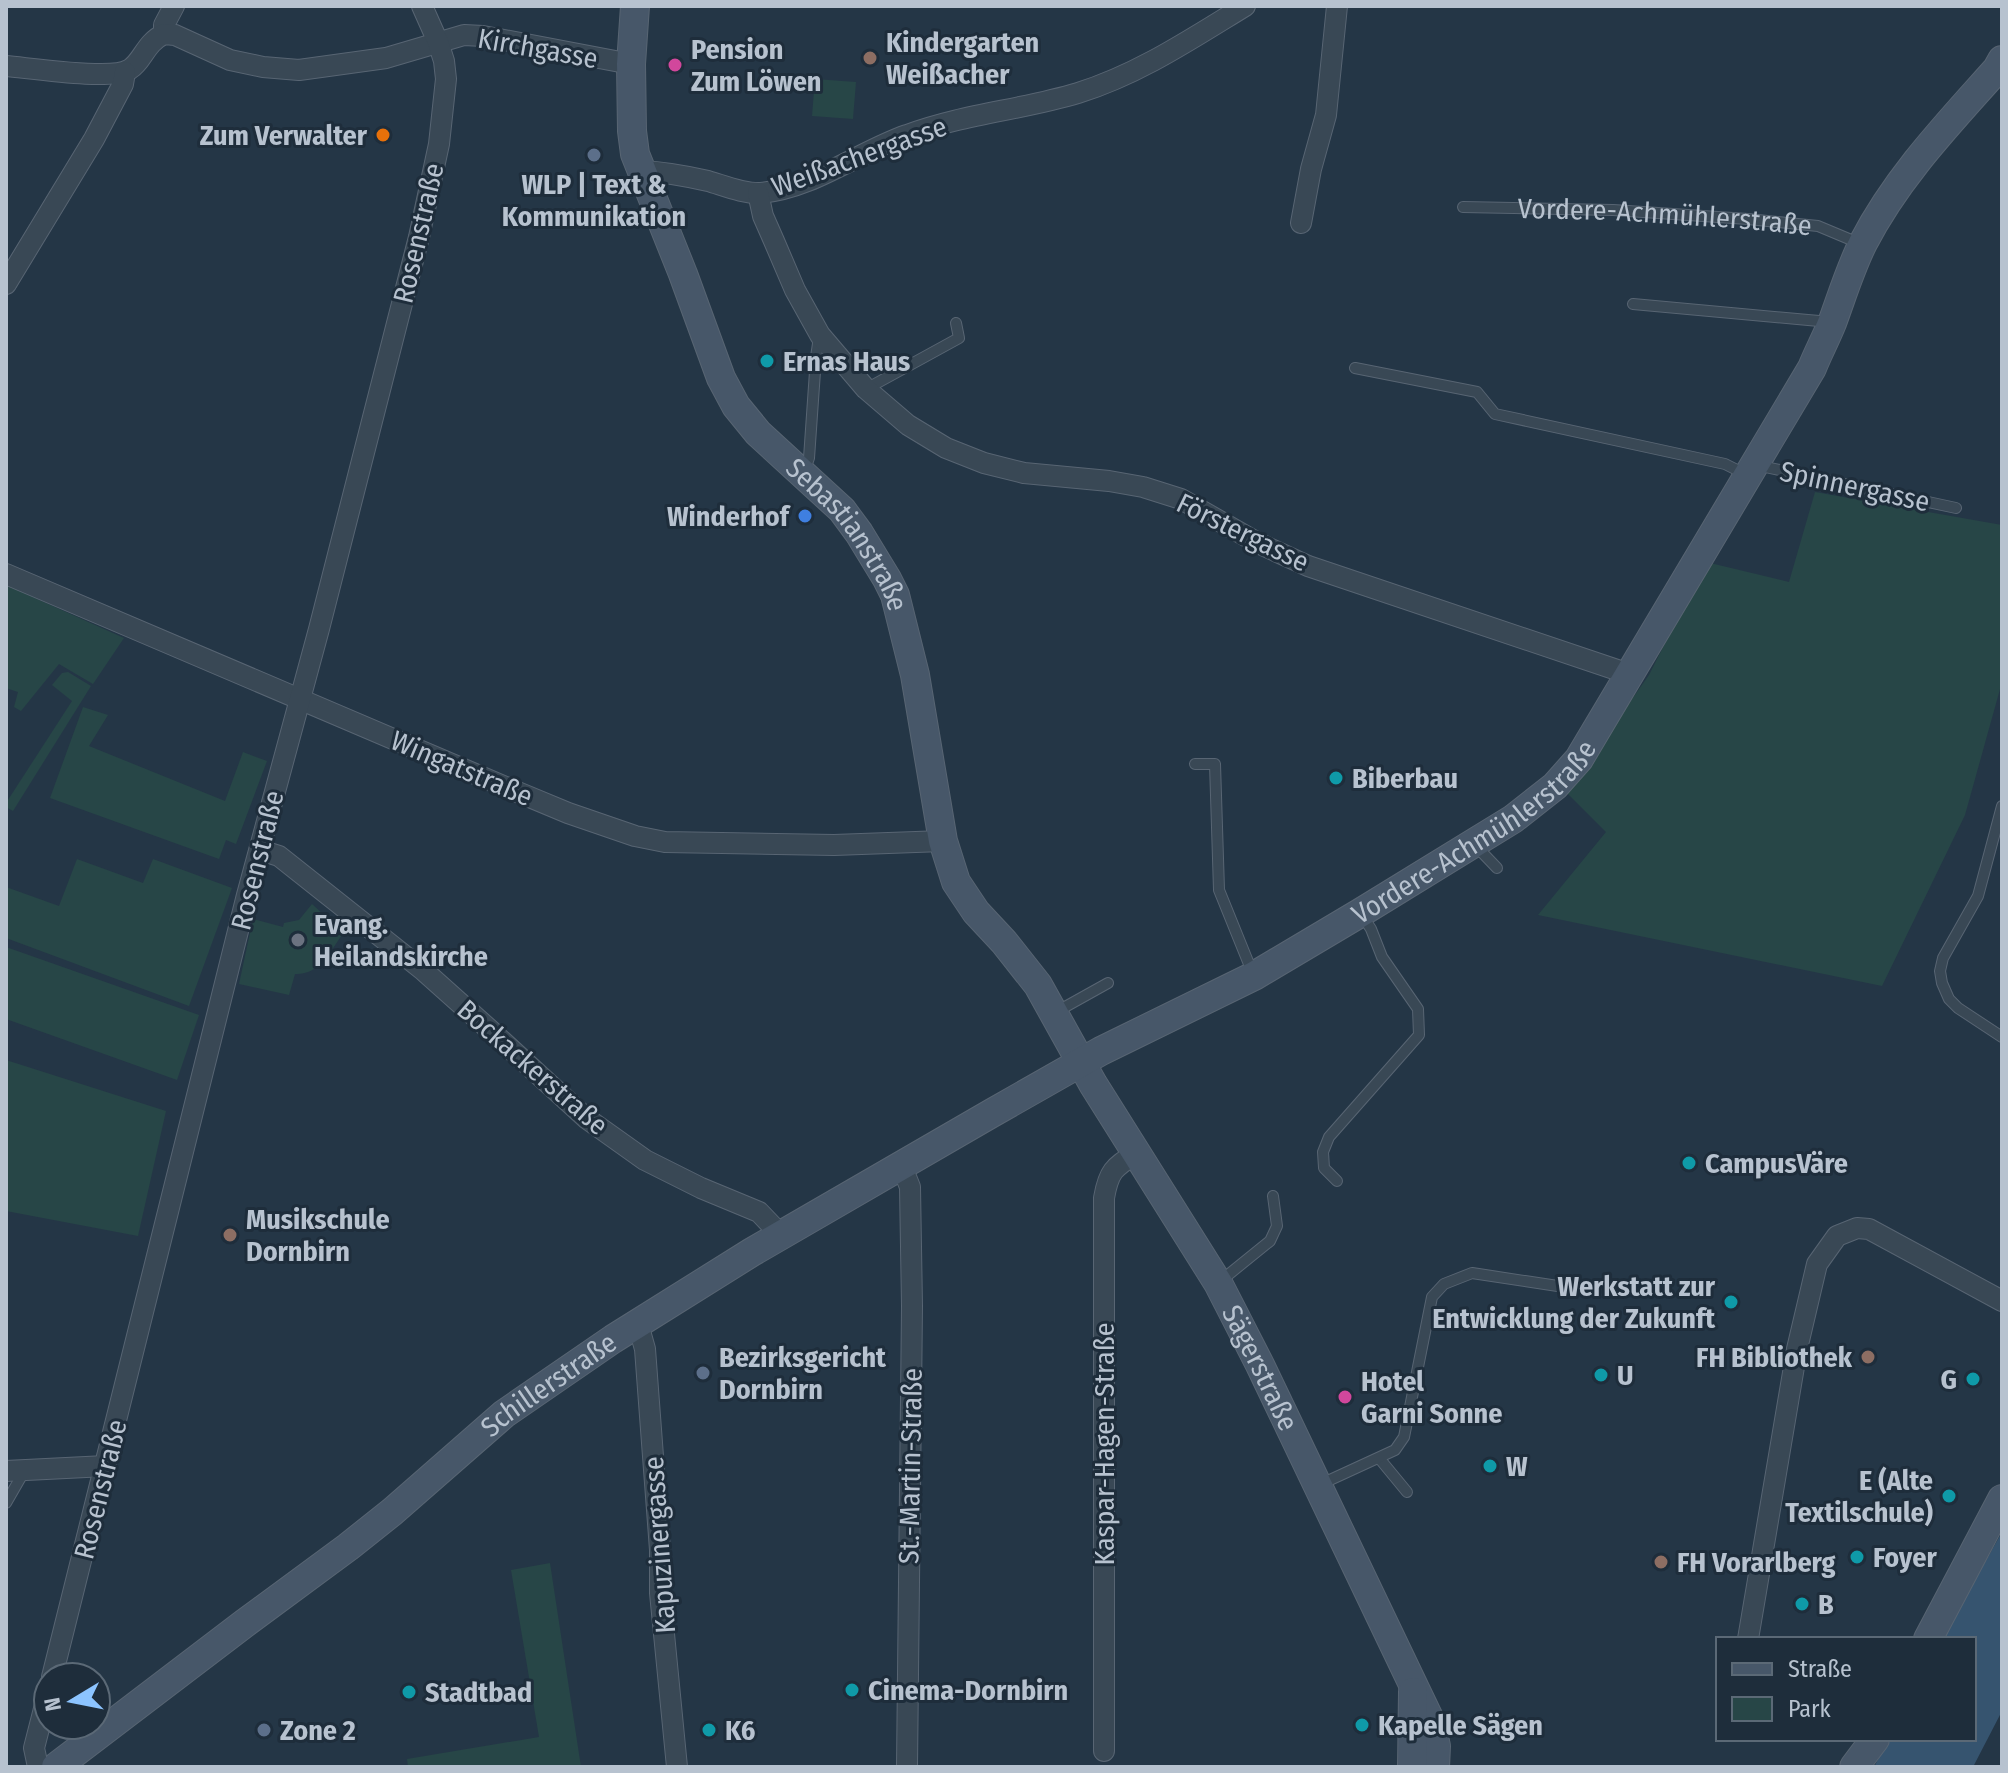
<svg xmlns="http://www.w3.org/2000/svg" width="2008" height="1773" font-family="'Fira Sans Condensed',sans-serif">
  <rect width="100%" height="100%" fill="#243646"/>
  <g fill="#274647">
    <polygon points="815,79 856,82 853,119 812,116"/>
    <polygon points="1815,492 2002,525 2002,682 1965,815 1882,986 1538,915 1606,832 1566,792 1649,675 1706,562 1789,582"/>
    <polygon points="6,585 124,638 93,684 59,664 21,711 14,707 18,692 6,688"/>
    <polygon points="68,672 91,686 13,811 6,807 6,803 72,701 52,685 62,673"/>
    <polygon points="83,707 108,715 89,746 225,801 243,752 267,761 236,844 226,840 219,859 50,798"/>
    <polygon points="77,859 143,883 153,859 232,888 189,1006 6,938 6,887 59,906"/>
    <path d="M312,904L343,932L342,935C329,953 319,975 295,974L289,995L239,984L253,919L283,927L284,923L299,920Z"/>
    <polygon points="6,947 199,1015 177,1080 6,1019"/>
    <polygon points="6,1060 166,1111 138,1236 6,1211"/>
    <polygon points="550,1563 581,1767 408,1767 407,1759 539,1737 511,1570"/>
  </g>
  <polygon fill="#36546f" points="2002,1532 2002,1711 1973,1767 1874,1767 1889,1739 1974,1739 1974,1639 1942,1639"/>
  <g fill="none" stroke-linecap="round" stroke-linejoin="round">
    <g stroke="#586573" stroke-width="12">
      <g id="lane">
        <path id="s1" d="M1463,207L1613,210L1748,219L1818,226L1861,244"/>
        <polyline points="1633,304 1819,321 1829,325"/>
        <polyline points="1355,368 1477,392 1495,414 1725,464 1745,474"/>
        <polyline points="866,389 959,338 956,323"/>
        <polyline points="1756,465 1956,508"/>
        <polyline points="804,472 809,458 816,357 819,337"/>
        <polyline points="1195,764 1215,764 1219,890 1253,974"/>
        <polyline points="2002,806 1978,896 1943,958 1940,971 1942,983 1949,999 1958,1008 2002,1037"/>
        <polyline points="1475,845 1497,868"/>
        <polyline points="1056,1012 1108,983"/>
        <polyline points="1337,1181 1324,1168 1323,1152 1329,1137 1419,1035 1418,1009 1382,957 1371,929 1362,915"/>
        <polyline points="1218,1283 1270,1241 1277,1226 1273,1196"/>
        <polyline points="1379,1458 1407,1492"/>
        <polyline points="1319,1485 1395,1450 1404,1437 1432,1297 1444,1284 1472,1273 1597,1292"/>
        <polyline points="6,1503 25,1470"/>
      </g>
    </g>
    <g stroke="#586573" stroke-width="22">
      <g id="street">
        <polyline points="164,34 164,25 174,6"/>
        <path d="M6,66C30,68 113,81 130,69C143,61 145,43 164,34L175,35L230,60L263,67L299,70L386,58L464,35L483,36L631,64"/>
        <path d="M642,171C664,172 686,176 708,181C725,186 744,194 761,193C814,188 858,152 907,135C963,114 1022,110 1078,93C1139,74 1191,39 1245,6"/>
        <polyline points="758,193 763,216 774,241 795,290 820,335 866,389 908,425 946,448 984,463 1024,473 1109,481 1143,487 1181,499 1258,543 1308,566 1629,674"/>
        <polyline points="1301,223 1311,169 1326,115 1337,6"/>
        <polyline points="6,284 94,139 123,84 125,72"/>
        <polyline points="6,574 508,788 568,813 635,836 665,842 834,845 943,841"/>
        <polyline points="260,850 279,856 424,971 490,1030 586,1118 645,1160 701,1188 759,1212 781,1235"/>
        <polyline points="902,1167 910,1187 912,1306 907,1767"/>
        <polyline points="638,1324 645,1349 660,1550 660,1593 677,1767"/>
        <polyline points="6,1471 106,1466"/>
        <polyline points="1748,1639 1797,1349 1817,1264 1837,1236 1857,1228 1869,1229 2002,1301"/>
        <polyline points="52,1677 247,895 319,629 419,237 439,144 446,79 444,61 438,42 422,6"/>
        <path d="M1104,1751V1198C1109,1169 1115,1167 1138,1152"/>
        <polyline points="38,1767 34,1748 48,1693"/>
      </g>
    </g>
    <g stroke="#586573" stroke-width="30">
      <g id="secondary">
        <path id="s2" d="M635,6L631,64L632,131L635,154L683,274L721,378L736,406L758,433L842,510L859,533L887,579L895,595L915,675L943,841L956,882L976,912L1004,942L1038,985L1093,1084L1218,1283L1260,1365L1430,1720L1436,1746L1435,1767"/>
        <polyline points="1928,1639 2002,1499"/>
        <path id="s3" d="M56,1767L245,1623L348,1547L392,1512L504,1414L613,1339L752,1252L992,1113L1101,1051L1254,976L1360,913L1513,819L1555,786L1579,759L1812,368C1818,353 1826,338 1832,323C1842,296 1850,269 1863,243C1897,177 1948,124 1997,69L2002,60"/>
        <polyline points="1412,1767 1413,1692"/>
        <polyline points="1854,1767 1875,1739"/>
      </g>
    </g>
    <use href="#lane" stroke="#394855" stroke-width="10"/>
    <use href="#street" stroke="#394855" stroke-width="20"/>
    <use href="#secondary" stroke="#475769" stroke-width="28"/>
  </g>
  <g fill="#8d6e63" stroke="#1e2d3b" stroke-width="3">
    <circle cx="870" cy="58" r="8"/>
    <circle cx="230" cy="1235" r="8"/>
    <circle cx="1868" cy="1357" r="8"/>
    <circle cx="1661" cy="1562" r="8"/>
  </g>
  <g fill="#d1479c" stroke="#1e2d3b" stroke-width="3">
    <circle cx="675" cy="65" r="8"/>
    <circle cx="1345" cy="1397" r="8"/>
  </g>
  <circle fill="#e8710a" stroke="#1e2d3b" stroke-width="3" cx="383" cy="135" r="8"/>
  <g fill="#5c6f8a" stroke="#1e2d3b" stroke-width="3">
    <circle cx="594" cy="155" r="8"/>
    <circle cx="703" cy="1373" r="8"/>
    <circle cx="264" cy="1730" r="8"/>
  </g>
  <g fill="#0f9aa8" stroke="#1e2d3b" stroke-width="3">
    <circle cx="767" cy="361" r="8"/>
    <circle cx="1336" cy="778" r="8"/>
    <circle cx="1689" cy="1163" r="8"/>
    <circle cx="1731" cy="1302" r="8"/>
    <circle cx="1601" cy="1375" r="8"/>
    <circle cx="1973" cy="1379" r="8"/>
    <circle cx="1490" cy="1466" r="8"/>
    <circle cx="1949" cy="1496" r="8"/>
    <circle cx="1857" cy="1557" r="8"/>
    <circle cx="1802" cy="1604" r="8"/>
    <circle cx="852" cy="1690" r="8"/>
    <circle cx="409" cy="1692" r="8"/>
    <circle cx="1362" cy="1725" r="8"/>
    <circle cx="709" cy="1730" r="8"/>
  </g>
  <circle fill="#3f7fe0" stroke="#1e2d3b" stroke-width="3" cx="805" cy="516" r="8"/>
  <circle fill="#6b7280" stroke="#1e2d3b" stroke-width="3" cx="298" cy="940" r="8"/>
  <g text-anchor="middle" stroke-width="6" stroke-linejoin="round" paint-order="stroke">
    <g font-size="28" font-weight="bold" fill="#b7c2cf" stroke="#1e2d3b" text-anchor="start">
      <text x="886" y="52">Kindergarten<tspan x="886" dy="32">Weißacher</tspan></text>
      <text x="691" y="59">Pension<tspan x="691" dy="32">Zum Löwen</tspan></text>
      <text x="367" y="145" text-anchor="end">Zum Verwalter</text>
      <text x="594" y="194" text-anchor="middle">WLP | Text &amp;<tspan x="594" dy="32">Kommunikation</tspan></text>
      <text x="783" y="371">Ernas Haus</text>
      <text x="789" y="526" text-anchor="end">Winderhof</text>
      <text x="1352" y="788">Biberbau</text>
      <text x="314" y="934">Evang.<tspan x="314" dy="32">Heilandskirche</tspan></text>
      <text x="1705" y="1173">CampusVäre</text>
      <text x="246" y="1229">Musikschule<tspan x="246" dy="32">Dornbirn</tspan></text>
      <text x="1715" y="1296" text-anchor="end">Werkstatt zur<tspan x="1715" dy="32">Entwicklung der Zukunft</tspan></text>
      <text x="719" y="1367">Bezirksgericht<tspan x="719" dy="32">Dornbirn</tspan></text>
      <text x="1852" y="1367" text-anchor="end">FH Bibliothek</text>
      <text x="1617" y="1385">U</text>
      <text x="1957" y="1389" text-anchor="end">G</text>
      <text x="1361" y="1391">Hotel<tspan x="1361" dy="32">Garni Sonne</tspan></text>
      <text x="1506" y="1476">W</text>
      <text x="1933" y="1490" text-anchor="end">E (Alte<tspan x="1933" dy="32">Textilschule)</tspan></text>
      <text x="1873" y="1567">Foyer</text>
      <text x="1677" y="1572">FH Vorarlberg</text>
      <text x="1818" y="1614">B</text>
      <text x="868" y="1700">Cinema-Dornbirn</text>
      <text x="425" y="1702">Stadtbad</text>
      <text x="1378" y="1735">Kapelle Sägen</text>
      <text x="280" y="1740">Zone 2</text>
      <text x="725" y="1740">K6</text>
    </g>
    <g font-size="28" fill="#b7c2cf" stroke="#1e2d3b">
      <text transform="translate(538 48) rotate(10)" y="10">Kirchgasse</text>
      <text transform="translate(859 156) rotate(-20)" y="10">Weißachergasse</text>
      <text dy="10" stroke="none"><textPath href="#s1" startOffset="202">Vordere-Achmühlerstraße</textPath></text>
      <text transform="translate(418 233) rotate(-77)" y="10">Rosenstraße</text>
      <text transform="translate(1855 486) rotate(12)" y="10">Spinnergasse</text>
      <text transform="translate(1243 532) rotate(26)" y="10">Förstergasse</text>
      <text dy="10" stroke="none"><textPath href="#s2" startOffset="592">Sebastianstraße</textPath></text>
      <text transform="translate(462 768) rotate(23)" y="10">Wingatstraße</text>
      <text dy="10" stroke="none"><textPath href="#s3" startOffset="1704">Vordere-Achmühlerstraße</textPath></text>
      <text transform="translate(257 860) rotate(-76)" y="10">Rosenstraße</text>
      <text transform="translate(533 1067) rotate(41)" y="10">Bockackerstraße</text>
      <text dy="10" stroke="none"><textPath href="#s2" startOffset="1538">Sägerstraße</textPath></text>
      <text dy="10" stroke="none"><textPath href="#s3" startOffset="624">Schillerstraße</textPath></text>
      <text transform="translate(1104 1444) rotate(-90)" y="10">Kaspar-Hagen-Straße</text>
      <text transform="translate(910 1466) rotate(-89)" y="10">St.-Martin-Straße</text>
      <text transform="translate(100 1489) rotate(-76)" y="10">Rosenstraße</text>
      <text transform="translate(659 1545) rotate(-94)" y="10">Kapuzinergasse</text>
    </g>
  </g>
  <rect width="2008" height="1773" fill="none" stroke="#b7c2cf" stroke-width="16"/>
  <rect x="1716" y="1637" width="260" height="104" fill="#1e2d3b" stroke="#5b6976" stroke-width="2"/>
  <rect x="1732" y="1663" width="40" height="12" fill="#475769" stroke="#5b6976" stroke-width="2"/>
  <text x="1788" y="1677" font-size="24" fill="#b7c2cf">Straße</text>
  <rect x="1732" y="1697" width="40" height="24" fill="#274647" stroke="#5b6976" stroke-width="2"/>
  <text x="1788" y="1717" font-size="24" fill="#b7c2cf">Park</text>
  <g transform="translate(72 1701) rotate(260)"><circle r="38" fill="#1e2d3b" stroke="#5b6976" stroke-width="2"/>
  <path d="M0-6L14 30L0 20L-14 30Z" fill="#8cc4ff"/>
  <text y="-12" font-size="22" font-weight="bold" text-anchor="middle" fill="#b7c2cf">N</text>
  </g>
</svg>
